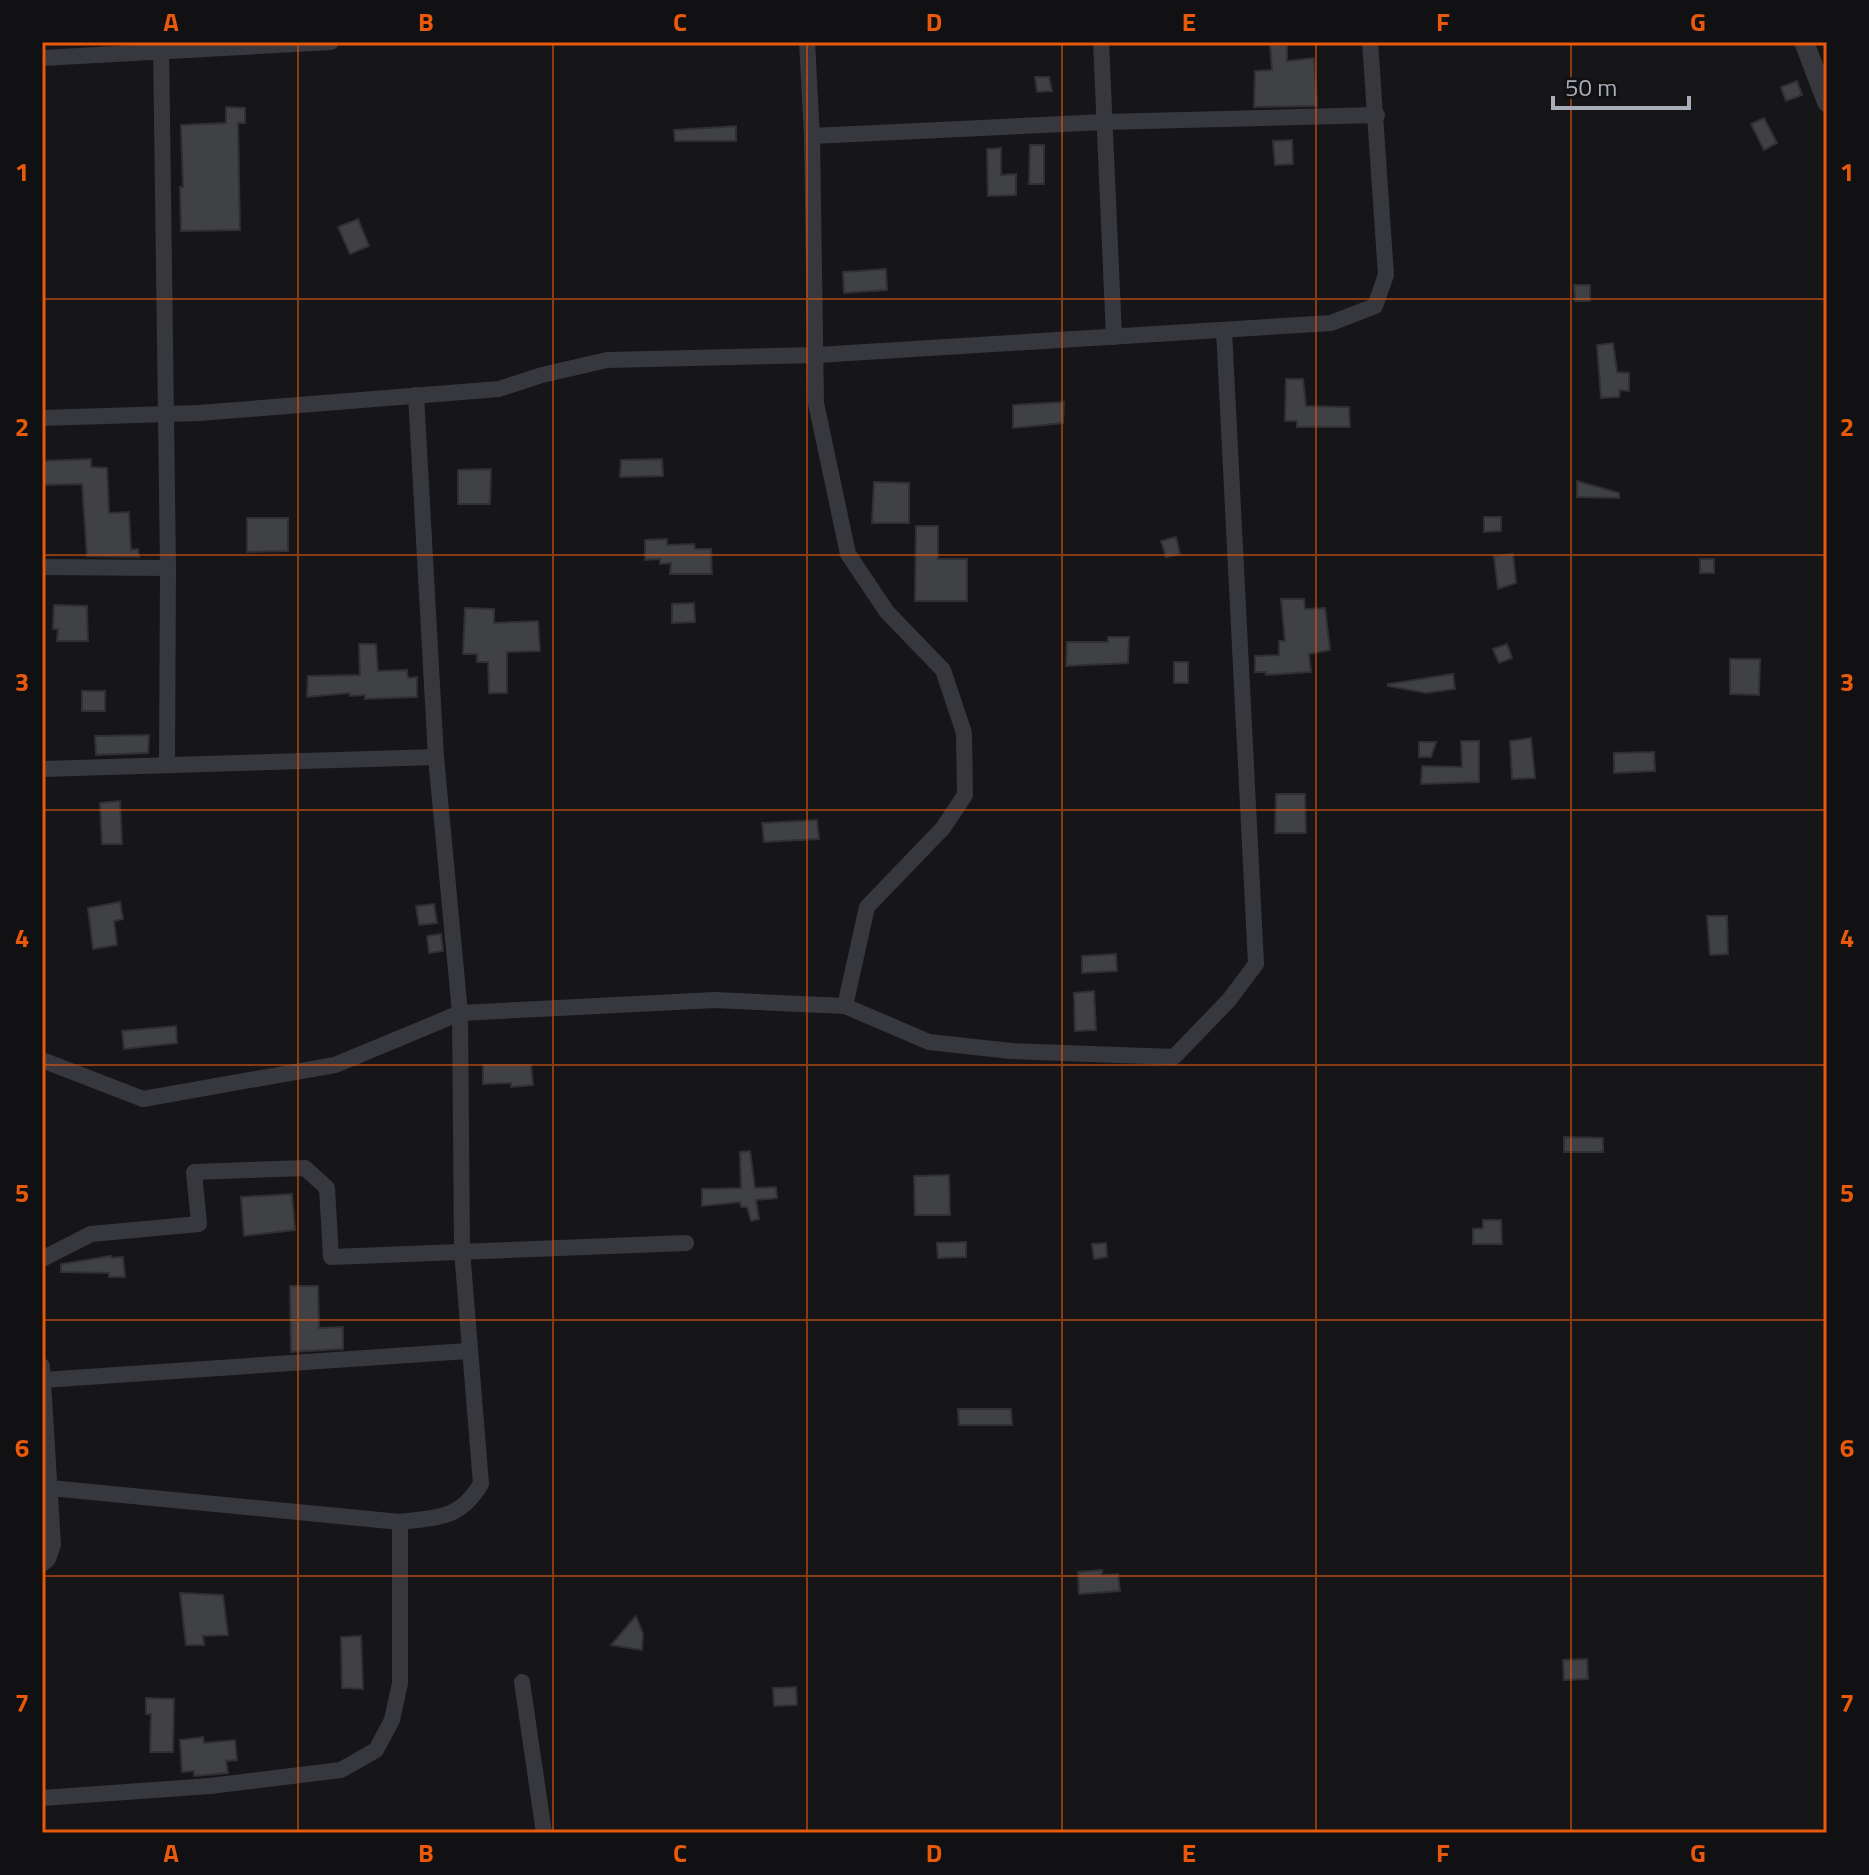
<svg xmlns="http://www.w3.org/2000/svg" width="1869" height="1875" font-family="'Titillium Web',sans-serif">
  <rect width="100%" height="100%" fill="#161618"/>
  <g fill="#404145" stroke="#303034" stroke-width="2">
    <polygon points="1270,45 1287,45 1287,61 1314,58 1317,106 1254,107 1255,71 1272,70"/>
    <polygon points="1035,77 1049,77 1052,91 1037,92"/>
    <polygon points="1797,81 1802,95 1786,101 1781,87"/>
    <polygon points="226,107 245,108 245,123 238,123 240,230 181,231 180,187 183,187 181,125 226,123"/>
    <polygon points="1764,118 1777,143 1764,150 1751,124"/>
    <polygon points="736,126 736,141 675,141 674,130"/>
    <polygon points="1292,140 1293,164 1275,165 1273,141"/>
    <polygon points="1030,145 1044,145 1044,184 1029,184"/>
    <polygon points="1001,148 1001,175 1016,174 1016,195 988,196 987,149"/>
    <polygon points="358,219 369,246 350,254 338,227"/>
    <polygon points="886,269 887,290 844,293 843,272"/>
    <polygon points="1574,285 1590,285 1590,301 1575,301"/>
    <polygon points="1613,343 1617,372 1629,373 1629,391 1620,390 1619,397 1601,398 1597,345"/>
    <polygon points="1286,379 1303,379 1306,406 1349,407 1350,427 1297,427 1297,421 1285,421"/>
    <polygon points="1064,402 1063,423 1013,428 1013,405"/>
    <polygon points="91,459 91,467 107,468 109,513 129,512 131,550 138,549 139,557 87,556 82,484 42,485 42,461"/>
    <polygon points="662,459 663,476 620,477 621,460"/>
    <polygon points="491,469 490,504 458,504 458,470"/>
    <polygon points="1577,481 1619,493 1619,498 1577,497"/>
    <polygon points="874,482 909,483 909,523 872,523"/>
    <polygon points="1484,517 1501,517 1501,531 1484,532"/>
    <polygon points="247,518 288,518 288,551 247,552"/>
    <polygon points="916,526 938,526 938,559 967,559 967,601 915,601"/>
    <polygon points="1176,537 1180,554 1166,557 1161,541"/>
    <polygon points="667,539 667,545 694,544 695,549 711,549 712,574 670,574 671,563 660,564 660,559 645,560 645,540"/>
    <polygon points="1513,554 1516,583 1498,589 1494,556"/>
    <rect x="1700" y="559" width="14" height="14"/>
    <polygon points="1281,599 1304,599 1305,609 1325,608 1330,650 1309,654 1311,672 1266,675 1266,672 1255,672 1255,656 1279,655 1279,641 1285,641"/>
    <polygon points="694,603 695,622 672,623 672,604"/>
    <polygon points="54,605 87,606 88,641 57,641 58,629 53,629"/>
    <polygon points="465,608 494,609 494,623 538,621 540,651 507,652 507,693 489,693 488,662 477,662 477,654 463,654"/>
    <polygon points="1108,637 1129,637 1128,663 1066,666 1067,642 1108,642"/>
    <polygon points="359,644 376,644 378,671 407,670 408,678 417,677 417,697 365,699 365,695 350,696 350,693 307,697 308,676 360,675"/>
    <polygon points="1507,644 1512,658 1499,663 1493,649"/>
    <polygon points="1730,659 1760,659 1759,695 1730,694"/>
    <rect x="1174" y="662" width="14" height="21"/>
    <polygon points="1453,674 1455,689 1426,693 1388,686 1388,684"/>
    <rect x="82" y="691" width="23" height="20"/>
    <polygon points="149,735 148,753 96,755 95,736"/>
    <polygon points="1531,738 1535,778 1512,779 1510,741"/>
    <polygon points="1461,741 1479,741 1479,782 1421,784 1422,766 1462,767"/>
    <polygon points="1419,742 1436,742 1431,757 1419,757"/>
    <polygon points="1654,752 1655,771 1614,773 1614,753"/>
    <polygon points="1276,794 1305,794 1306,833 1275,833"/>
    <polygon points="120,801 122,844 102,844 100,803"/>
    <polygon points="817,820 819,839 764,842 762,823"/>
    <polygon points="120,902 123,919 114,921 117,945 93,949 88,908"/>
    <polygon points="434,904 437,923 419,925 416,906"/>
    <polygon points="1707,916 1727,916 1728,954 1710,955"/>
    <polygon points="441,934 443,951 429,953 427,936"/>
    <polygon points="1116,954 1117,971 1082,973 1082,956"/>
    <polygon points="1094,991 1096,1030 1075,1031 1074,993"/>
    <polygon points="176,1026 177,1043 124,1049 122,1031"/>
    <polygon points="483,1065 531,1065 533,1085 511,1087 511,1083 483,1084"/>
    <polygon points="1564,1137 1603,1138 1603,1152 1564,1152"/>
    <polygon points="750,1151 755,1188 776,1187 777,1198 756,1200 759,1219 751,1221 747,1207 741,1207 740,1202 702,1206 702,1189 741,1188 740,1152"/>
    <polygon points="949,1175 950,1215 915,1215 914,1176"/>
    <polygon points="292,1194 295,1230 244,1236 241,1197"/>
    <polygon points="1483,1220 1501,1220 1502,1244 1473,1244 1473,1229 1483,1228"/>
    <polygon points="966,1242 966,1257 938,1258 937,1243"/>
    <polygon points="1106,1243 1107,1257 1094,1259 1092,1244"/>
    <polygon points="111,1256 111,1258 123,1257 125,1277 109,1277 109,1273 61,1272 61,1264"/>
    <polygon points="290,1286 318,1286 319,1328 343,1327 343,1349 291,1352"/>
    <polygon points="958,1409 1011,1409 1012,1425 959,1425"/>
    <polygon points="1102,1570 1102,1575 1118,1574 1120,1591 1079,1594 1078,1572"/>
    <polygon points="180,1593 223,1595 228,1635 203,1636 204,1645 186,1645"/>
    <polygon points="636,1616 643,1634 642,1650 611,1645"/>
    <polygon points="361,1636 363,1689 342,1688 341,1637"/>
    <polygon points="1587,1659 1588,1679 1564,1680 1563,1660"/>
    <polygon points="796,1687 797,1705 774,1706 773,1688"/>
    <polygon points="146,1698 174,1699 173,1752 150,1752 151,1714 146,1714"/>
    <polygon points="203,1737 204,1743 235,1740 237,1760 226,1761 228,1773 194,1776 194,1771 182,1772 180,1740"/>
  </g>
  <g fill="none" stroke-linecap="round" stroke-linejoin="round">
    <g stroke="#37383d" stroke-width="16">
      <polyline points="161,42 168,568 167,765"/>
      <polyline points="807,42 812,136 816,403 848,554 887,612 943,670 964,733 965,795 943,828 867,907 845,1006"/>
      <polyline points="1101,42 1114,337"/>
      <polyline points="42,58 331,42"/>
      <polyline points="812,136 1105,122 1377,115"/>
      <polyline points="42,418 199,413 499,389 542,375 607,360 817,355 1331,323 1375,306 1386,275 1370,42"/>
      <polyline points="42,567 168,568"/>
      <polyline points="42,769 436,757"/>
      <polyline points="42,1060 143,1099 335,1065 460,1013 715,1000 845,1006 929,1042 1011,1051 1174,1057 1229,1000 1256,964 1224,330"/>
      <polyline points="42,1259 91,1234 199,1224 194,1172 305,1168 327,1188 331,1257 686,1243"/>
      <polyline points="42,1366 53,1545 48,1559 42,1564"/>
      <polyline points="43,1380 468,1351"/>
      <path d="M50,1488L400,1522C438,1517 459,1520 481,1484L462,1251L460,1013L436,757L416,395"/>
      <polyline points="522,1682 544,1833"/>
      <polyline points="42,1798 210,1786 341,1770 376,1750 392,1720 400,1683 400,1522"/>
    </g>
    <polyline stroke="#37383d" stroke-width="20" points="1804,42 1827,102"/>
  </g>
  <path fill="none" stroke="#e8590c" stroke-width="2" stroke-opacity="0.55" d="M298,42V1833M553,42V1833M807,42V1833M1062,42V1833M1316,42V1833M1571,42V1833M42,299H1827M42,555H1827M42,810H1827M42,1065H1827M42,1320H1827M42,1576H1827"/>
  <rect width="1869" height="1875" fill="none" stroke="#111113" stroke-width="88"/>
  <path d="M1553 96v12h136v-12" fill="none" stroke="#a8adb8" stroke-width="4"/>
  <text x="1565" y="96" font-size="24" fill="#a8adb8" stroke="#111113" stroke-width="6" paint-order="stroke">50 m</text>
  <rect x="44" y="44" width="1781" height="1787" fill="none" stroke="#e8590c" stroke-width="3"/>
  <g font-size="26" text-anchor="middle" font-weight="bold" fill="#e8590c">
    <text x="171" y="31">A</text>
    <text x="426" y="31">B</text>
    <text x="680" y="31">C</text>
    <text x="934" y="31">D</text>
    <text x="1189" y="31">E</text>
    <text x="1443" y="31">F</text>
    <text x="1698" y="31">G</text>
    <text x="22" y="181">1</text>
    <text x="1847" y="181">1</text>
    <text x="22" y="436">2</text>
    <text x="1847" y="436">2</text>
    <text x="22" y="691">3</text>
    <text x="1847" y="691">3</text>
    <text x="22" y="947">4</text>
    <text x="1847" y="947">4</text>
    <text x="22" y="1202">5</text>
    <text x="1847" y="1202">5</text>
    <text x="22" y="1457">6</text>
    <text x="1847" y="1457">6</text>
    <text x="22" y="1712">7</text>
    <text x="1847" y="1712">7</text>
    <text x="171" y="1862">A</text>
    <text x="426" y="1862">B</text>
    <text x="680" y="1862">C</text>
    <text x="934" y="1862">D</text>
    <text x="1189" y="1862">E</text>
    <text x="1443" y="1862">F</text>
    <text x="1698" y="1862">G</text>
  </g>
</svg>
